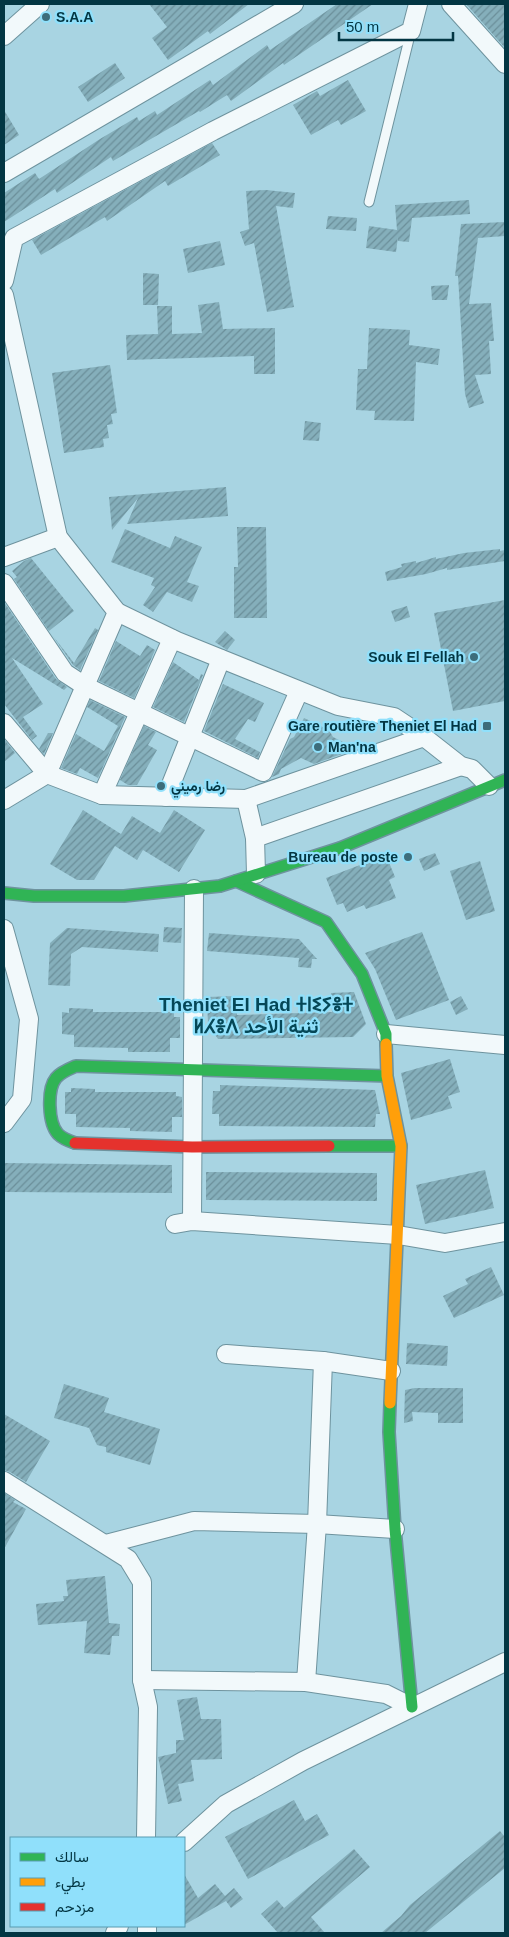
<svg xmlns="http://www.w3.org/2000/svg" width="509" height="1937" font-family="Helvetica,Vazirmatn,'Noto Sans Tifinagh',sans-serif">
  <defs>
    <pattern id="building-hatch" width="6" height="6" patternUnits="userSpaceOnUse" patternTransform="scale(1.25)"><rect width="6" height="6" fill="#85afbb"/><path d="M-1 1l2-2M0 6l6-6M5 7l2-2" fill="none" stroke="#6b8f9a"/></pattern>
  </defs>
  <rect width="100%" height="100%" fill="#a8d4e2"/>
  <g fill="url(#building-hatch)">
    <polygon points="149,4 249,4 210,34 208,31 168,60 152,38 167,27"/>
    <polygon points="337,4 373,4 284,65 283,63 231,101 227,95 200,112 199,111 113,161 111,157 57,193 55,189 4,222 4,193 35,173 39,179 100,139 137,117 139,121 155,111 157,115 210,80 213,85 267,45 270,50"/>
    <polygon points="466,4 505,4 505,48"/>
    <polygon points="115,63 125,78 88,102 78,87"/>
    <polygon points="348,80 366,111 341,125 338,120 311,135 293,105 317,91 320,96"/>
    <polygon points="4,110 19,135 4,145"/>
    <polygon points="212,143 220,155 168,186 165,181 107,221 105,217 41,255 32,240"/>
    <polygon points="266,190 295,193 293,208 276,206 294,307 267,312 254,243 245,246 240,232 249,229 246,191"/>
    <polygon points="469,200 470,214 412,218 409,242 398,241 398,237 396,252 366,248 369,226 397,230 395,205"/>
    <polygon points="328,216 357,218 356,231 326,229"/>
    <polygon points="505,222 505,236 478,238 469,304 491,303 494,341 489,341 491,374 475,375 484,403 469,408 465,394 458,276 455,276 461,224"/>
    <polygon points="220,241 225,265 188,273 183,249"/>
    <polygon points="143,273 159,274 158,305 143,305"/>
    <polygon points="449,285 447,300 432,300 431,286"/>
    <polygon points="219,302 223,329 275,328 275,374 254,374 254,356 127,360 126,335 158,334 157,306 172,306 172,334 202,333 198,305"/>
    <polygon points="369,328 410,330 409,345 440,349 438,365 416,362 414,421 374,420 375,411 356,410 358,369 367,369"/>
    <polygon points="110,365 117,413 111,414 113,424 107,425 109,438 103,439 104,447 64,453 52,373"/>
    <polygon points="305,421 321,423 319,441 303,440"/>
    <polygon points="226,487 228,516 127,524 138,498 112,530 109,497"/>
    <polygon points="237,527 266,527 267,618 234,618 234,567 238,567"/>
    <polygon points="125,529 170,548 175,536 202,547 187,582 199,586 192,602 167,592 153,612 143,605 155,587 151,585 154,578 111,562"/>
    <polygon points="500,549 500,551 505,550 505,561 447,570 447,568 426,574 387,581 385,572 402,567 401,564 416,561 416,563 436,557 436,559 464,553"/>
    <polygon points="31,558 74,611 49,631 14,579 17,577 12,571 24,561"/>
    <polygon points="505,600 505,701 453,711 434,613"/>
    <polygon points="4,602 56,679 67,687 64,690 12,658 43,704 23,717 37,736 32,740 4,704"/>
    <polygon points="407,606 410,617 395,622 391,611"/>
    <polygon points="95,628 98,630 80,670 73,665 53,636 74,663"/>
    <polygon points="225,631 235,640 227,650 215,642"/>
    <polygon points="116,641 140,656 147,645 155,650 134,698 99,681"/>
    <polygon points="173,662 199,680 201,674 203,675 184,722 153,707"/>
    <polygon points="223,684 264,703 255,722 248,719 235,739 260,752 258,758 204,731"/>
    <polygon points="90,700 125,717 98,778 80,768 77,774 61,768 76,734 104,751 118,726 87,707"/>
    <polygon points="304,718 329,730 333,737 353,747 350,751 314,764 301,758 281,769 279,774 272,777 290,739 294,737"/>
    <polygon points="144,726 156,732 148,745 157,750 137,785 128,785 120,780"/>
    <polygon points="48,733 53,733 44,754 39,749"/>
    <polygon points="4,739 15,753 4,762"/>
    <polygon points="83,810 121,834 132,816 160,833 174,810 205,830 179,872 143,850 137,860 115,846 94,880 77,880 50,864"/>
    <polygon points="435,853 440,864 424,871 419,859"/>
    <polygon points="386,855 395,877 389,880 396,898 366,909 364,905 347,912 343,903 337,905 326,878"/>
    <polygon points="480,861 495,911 466,920 450,871"/>
    <polygon points="164,927 182,928 181,943 163,942"/>
    <polygon points="67,928 159,934 158,952 82,947 71,954 70,986 48,985 50,943"/>
    <polygon points="422,932 449,1000 396,1020 375,969 365,953"/>
    <polygon points="209,933 299,939 317,959 312,959 311,968 298,967 299,958 207,951"/>
    <polygon points="354,992 366,1024 353,1037 218,1039 208,1024 207,997 237,996 237,1015 332,1012 331,993"/>
    <polygon points="461,996 468,1009 456,1015 450,1002"/>
    <polygon points="69,1008 93,1009 93,1012 174,1012 174,1017 180,1017 180,1038 170,1038 170,1052 128,1052 128,1048 74,1047 74,1035 62,1034 62,1012 69,1013"/>
    <polygon points="450,1059 460,1092 448,1096 452,1108 411,1120 401,1073"/>
    <polygon points="220,1085 375,1090 380,1114 376,1114 375,1127 219,1126 219,1114 212,1114 213,1091 220,1091"/>
    <polygon points="71,1088 95,1089 95,1092 176,1092 176,1096 182,1097 182,1117 172,1117 172,1132 130,1131 130,1128 76,1127 76,1114 65,1114 65,1092 71,1092"/>
    <polygon points="4,1163 172,1165 172,1193 4,1192"/>
    <polygon points="485,1170 494,1208 425,1224 416,1185"/>
    <polygon points="206,1172 377,1173 377,1201 206,1200"/>
    <polygon points="491,1267 504,1295 454,1318 443,1296 468,1284 465,1279"/>
    <polygon points="407,1343 448,1346 447,1366 406,1364"/>
    <polygon points="64,1384 109,1398 104,1412 160,1429 150,1465 106,1452 106,1447 97,1445 89,1428 54,1418"/>
    <polygon points="415,1388 463,1388 463,1423 438,1423 438,1413 412,1412 413,1421 404,1423 405,1390"/>
    <polygon points="4,1414 50,1441 26,1482 10,1472 4,1470"/>
    <polygon points="4,1493 15,1500 13,1502 26,1509 4,1549"/>
    <polygon points="105,1576 109,1623 120,1624 119,1636 112,1636 110,1655 84,1653 87,1621 38,1625 36,1604 64,1601 63,1596 68,1596 66,1580"/>
    <polygon points="197,1697 201,1719 221,1719 222,1759 191,1760 194,1781 178,1784 182,1801 168,1804 158,1757 176,1753 176,1740 184,1740 177,1700"/>
    <polygon points="294,1800 305,1821 317,1814 329,1835 248,1879 225,1837"/>
    <polygon points="500,1831 505,1837 505,1868 425,1933 381,1933 401,1916 410,1905"/>
    <polygon points="354,1849 370,1867 311,1917 325,1933 278,1933 261,1914 277,1900 284,1908"/>
    <polygon points="184,1874 198,1898 215,1884 225,1896 234,1888 243,1899 231,1908 226,1901 184,1925"/>
  </g>
  <g fill="none" stroke-linecap="round" stroke-linejoin="round">
    <g stroke="#6e939e" stroke-width="11">
      <polyline id="lane" points="369,202 411,31"/>
    </g>
    <g stroke="#6e939e" stroke-width="20">
      <g id="street">
        <polyline points="451,4 505,64"/>
        <polyline points="4,36 40,4"/>
        <polyline points="4,173 294,4"/>
        <polyline points="4,281 14,238 213,131 411,31 418,4"/>
        <polyline points="4,295 58,537 117,612 47,774 4,800"/>
        <polyline points="4,557 58,537"/>
        <polyline points="4,583 65,673 85,686 263,772 299,691"/>
        <polyline points="117,612 177,641 338,706 394,717 424,737"/>
        <polyline points="4,723 47,774 102,795 246,799 424,737 461,766 472,769 489,786"/>
        <polyline points="102,795 172,639"/>
        <polyline points="166,797 221,659"/>
        <polyline points="246,799 255,838"/>
        <polyline points="256,874 255,838 461,766"/>
        <polyline points="4,929 29,1019 22,1099 4,1123"/>
        <polyline points="386,1034 505,1045"/>
        <polyline points="192,1221 194,889"/>
        <polyline points="175,1224 192,1221 398,1235 445,1243 505,1232"/>
        <polyline points="226,1354 323,1361 391,1371"/>
        <polyline points="4,1481 128,1559 142,1582 142,1680 148,1707 146,1838"/>
        <polyline points="106,1544 194,1521 317,1524 395,1529"/>
        <polyline points="142,1680 306,1682 317,1524 323,1361"/>
        <polyline points="306,1682 386,1694 412,1707"/>
        <polyline points="184,1842 226,1804 303,1761 505,1662"/>
        <polyline points="147,1926 147,1933"/>
        <polyline points="115,1933 119,1926"/>
      </g>
    </g>
    <g stroke="#6e939e" stroke-width="14">
      <g id="fast">
        <polyline points="236,881 326,922 362,974 386,1034 386,1044"/>
        <polyline points="4,893 34,896 124,896 220,886 340,848 505,780"/>
        <path d="M75,1143C69,1141 62,1138 58,1134C48,1123 47,1089 56,1078C61,1072 69,1069 76,1066L387,1076"/>
        <polyline points="329,1146 401,1146"/>
        <polyline points="390,1403 389,1432 395,1529 412,1707"/>
      </g>
    </g>
    <g stroke="#6e939e" stroke-width="14">
      <polyline id="slow" points="386,1044 387,1076 401,1146 390,1403"/>
    </g>
    <g stroke="#6e939e" stroke-width="14">
      <polyline id="jam" points="75,1143 192,1147 329,1146"/>
    </g>
    <use href="#lane" stroke="#f2f9fb" stroke-width="9"/>
    <use href="#street" stroke="#f2f9fb" stroke-width="18"/>
    <use href="#fast" stroke="#30b455" stroke-width="11"/>
    <use href="#slow" stroke="#ff9f0a" stroke-width="11"/>
    <use href="#jam" stroke="#e5322d" stroke-width="11"/>
  </g>
  <g fill="#3d6d7b" stroke="#90e0fb" stroke-width="2">
    <circle cx="46" cy="17" r="5"/>
    <circle cx="474" cy="657" r="5"/>
    <rect x="482" y="721" width="10" height="10" rx="2.5"/>
    <circle cx="318" cy="747" r="5"/>
    <circle cx="161" cy="786" r="5"/>
    <circle cx="408" cy="857" r="5"/>
  </g>
  <g text-anchor="middle" stroke-width="4.5" stroke-linejoin="round" paint-order="stroke">
    <g font-size="14" font-weight="bold" fill="#033643" stroke="#90e0fb" text-anchor="start">
      <text x="56" y="22">S.A.A</text>
      <text x="464" y="662" text-anchor="end">Souk El Fellah</text>
      <text x="477" y="731" text-anchor="end">Gare routière Theniet El Had</text>
      <text x="328" y="752">Man'na</text>
      <text x="171" y="791">رضا رميني</text>
      <text x="398" y="862" text-anchor="end">Bureau de poste</text>
    </g>
    <g font-size="19" font-weight="bold" fill="#054757" stroke="#90e0fb">
      <text x="256" y="1011">Theniet El Had ⵜⵏⵉⵢⴻⵜ<tspan x="256" dy="22">ⵍⵃⴻⴷ ثنية الأحد</tspan></text>
    </g>
  </g>
  <rect width="509" height="1937" fill="none" stroke="#033643" stroke-width="10"/>
  <rect x="10" y="1837" width="175" height="90" fill="#90e0fb" stroke="#589cb1"/>
  <rect x="20" y="1853" width="25" height="8" fill="#30b455" stroke="#589cb1"/>
  <text x="55" y="1862" font-size="15" fill="#033643">سالك</text>
  <rect x="20" y="1878" width="25" height="8" fill="#ff9f0a" stroke="#589cb1"/>
  <text x="55" y="1887" font-size="15" fill="#033643">بطيء</text>
  <rect x="20" y="1903" width="25" height="8" fill="#e5322d" stroke="#589cb1"/>
  <text x="55" y="1912" font-size="15" fill="#033643">مزدحم</text>
  <path d="M339 32v8h114v-8" fill="none" stroke="#033643" stroke-width="2.5"/>
  <text x="346" y="32" font-size="15" fill="#033643" stroke="#90e0fb" stroke-width="4" paint-order="stroke">50 m</text>
</svg>
